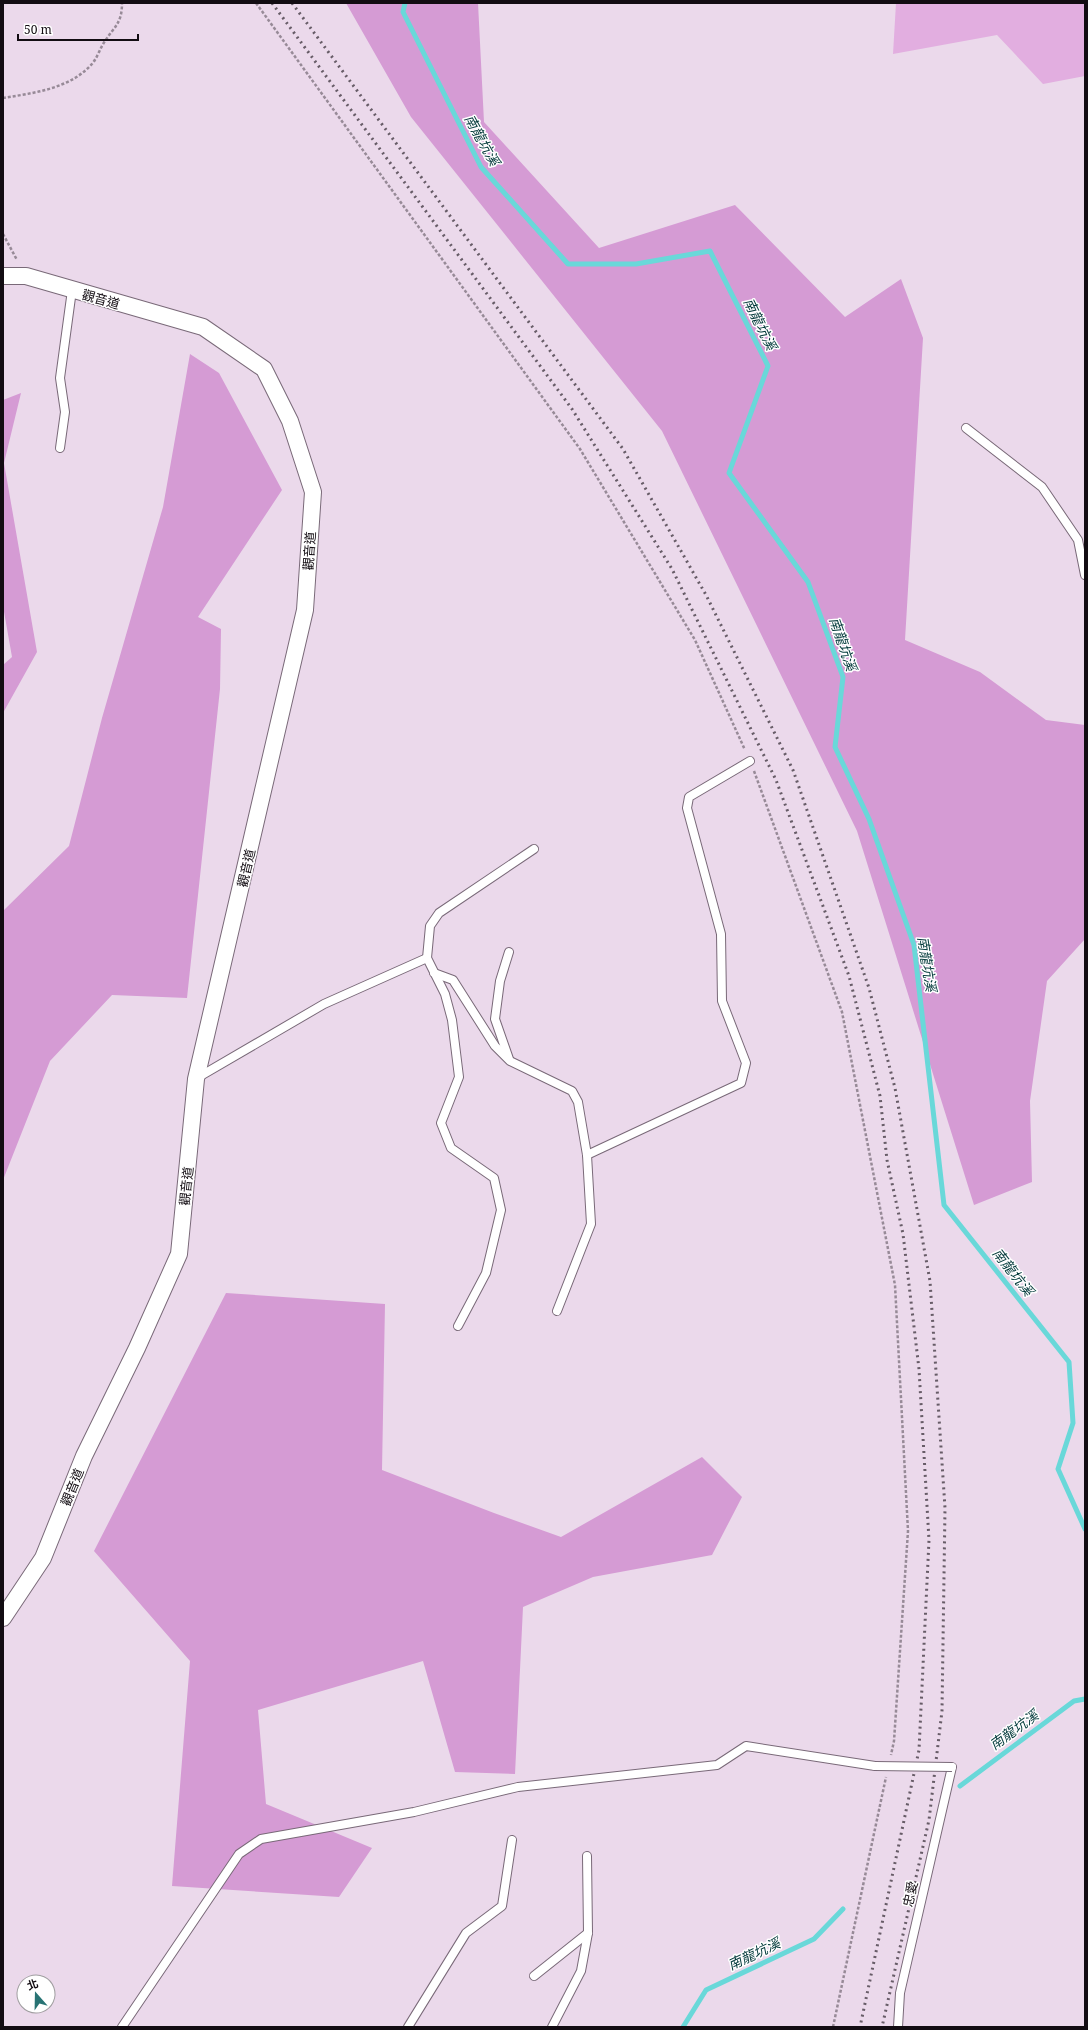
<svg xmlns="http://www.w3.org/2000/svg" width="1088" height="2030" font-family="'Noto Serif','Noto Sans TC',serif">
  <rect width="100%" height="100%" fill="#ebd9eb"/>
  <polygon fill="#e2aee0" points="896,3 1085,3 1085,76 1043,84 997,35 893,54"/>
  <g fill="#d59bd4">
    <polygon points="346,3 478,3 484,122 599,248 735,205 845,317 901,279 923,338 905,640 980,672 1046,720 1085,725 1085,939 1047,981 1030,1101 1032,1182 974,1205 857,831 662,431 411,117"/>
    <polygon points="190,354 219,373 282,490 198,617 221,629 220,689 187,998 112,995 50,1061 3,1180 3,911 69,846 102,718 163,507"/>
    <polygon points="21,393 4,463 37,652 3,713 3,665 12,657 3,606 3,400"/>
    <polygon points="226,1293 385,1304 382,1470 494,1513 561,1537 702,1457 742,1497 712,1555 593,1577 523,1607 515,1774 455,1772 423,1661 258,1710 266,1804 372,1848 339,1897 172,1886 190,1661 94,1551"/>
  </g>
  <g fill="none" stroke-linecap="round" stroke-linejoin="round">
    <g stroke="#69d8d9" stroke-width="5">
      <polyline points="405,3 403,12 481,167 568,264 636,264 710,251 768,366 729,473 808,582 843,677 835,747 869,819 914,945 944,1205 1069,1362 1073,1423 1058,1469 1085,1529"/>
      <polyline points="960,1786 1074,1701 1085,1699"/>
      <polyline points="683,2027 706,1990 814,1939 843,1909"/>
    </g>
    <g stroke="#796978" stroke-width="10">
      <g id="service">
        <polyline points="966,428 1042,487 1078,540 1085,575"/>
        <polyline points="60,448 65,412 60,378 72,290"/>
        <polyline points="434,973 453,980 495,1046 510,1061 572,1091 578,1102 587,1155 591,1224 557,1311"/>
        <polyline points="509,1059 495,1019 500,981 509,952"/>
        <polyline points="197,1078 324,1004 427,958"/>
        <polyline points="587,1155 741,1083 746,1063 722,1001 721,934 687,808 689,797 750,761"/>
        <polyline points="458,1326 486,1273 501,1210 494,1178 451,1148 441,1123 459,1077 452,1020 445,994 427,958 430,926 439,913 534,849"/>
        <polyline points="534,1976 588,1933"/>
        <polyline points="122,2027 239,1854 261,1839 414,1812 518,1787 717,1765 746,1746 875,1766"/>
        <polyline points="408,2027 466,1933 502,1906 512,1840"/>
        <polyline points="552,2027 581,1971 588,1933 587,1856"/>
        <polyline points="898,2027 900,1993 952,1767"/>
      </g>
    </g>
    <g stroke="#796978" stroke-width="18">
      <polyline id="minor" points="3,276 26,276 203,327 264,369 290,421 313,492 305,610 196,1079 179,1254 137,1348 84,1456 43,1558 3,1618"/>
    </g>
    <g stroke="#978a97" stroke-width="2.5" stroke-dasharray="3 2" stroke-linecap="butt">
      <polyline points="256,3 580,449 695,640 745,750"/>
      <path d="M3,98C33,93 69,89 91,65C97,59 100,48 105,41C115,26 122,23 122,3"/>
      <polyline points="3,234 17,260"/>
      <polyline points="754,771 842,1012 895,1285 908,1531 894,1741 891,1755"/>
      <polyline points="833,2027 886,1777"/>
    </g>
    <use href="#service" stroke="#fff" stroke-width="8"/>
    <use href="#minor" stroke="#fff" stroke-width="16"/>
    <g stroke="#675c67" stroke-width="3" stroke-dasharray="2 4" stroke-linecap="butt">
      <polyline points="272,3 572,409 672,569 776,780 849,976 880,1096 887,1160 903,1234 919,1369 929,1540 919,1750 860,2027"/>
      <polyline points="292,3 623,449 706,595 793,770 869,988 895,1088 930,1281 945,1508 942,1711 929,1820 882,2027"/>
    </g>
    <g stroke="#796978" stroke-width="10" stroke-linecap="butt">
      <polyline id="service-bridge" points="875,1766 952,1767"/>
    </g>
    <use href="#service-bridge" stroke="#fff" stroke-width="8"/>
  </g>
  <g text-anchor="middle" stroke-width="3" stroke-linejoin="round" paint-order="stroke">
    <g font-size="13" fill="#120c12" stroke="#fff">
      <text transform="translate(101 299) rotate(16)" y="5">觀音道</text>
      <text transform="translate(309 551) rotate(-86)" y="5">觀音道</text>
      <text transform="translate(246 868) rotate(-77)" y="5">觀音道</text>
      <text transform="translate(186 1186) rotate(-84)" y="5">觀音道</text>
      <text transform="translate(72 1487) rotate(-68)" y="5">觀音道</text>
      <text transform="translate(910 1894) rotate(-77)" y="5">忠愛</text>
    </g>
    <g font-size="14" font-style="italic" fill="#02393a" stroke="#fff">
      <text transform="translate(482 140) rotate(61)" y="5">南龍坑溪</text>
      <text transform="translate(760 324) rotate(64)" y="5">南龍坑溪</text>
      <text transform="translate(843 644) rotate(71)" y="5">南龍坑溪</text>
      <text transform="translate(927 964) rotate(81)" y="5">南龍坑溪</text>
      <text transform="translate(1013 1272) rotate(52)" y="5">南龍坑溪</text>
      <text transform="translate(1014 1730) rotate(-36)" y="5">南龍坑溪</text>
      <text transform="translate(754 1954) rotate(-25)" y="5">南龍坑溪</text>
    </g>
  </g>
  <rect width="1088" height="2030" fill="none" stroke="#120c12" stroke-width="8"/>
  <g transform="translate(36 1994) rotate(340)"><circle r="19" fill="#ffffff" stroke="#a09ea0"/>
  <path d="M0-3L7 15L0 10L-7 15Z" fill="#287374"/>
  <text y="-6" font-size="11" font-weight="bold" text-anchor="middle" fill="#120c12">北</text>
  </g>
  <path d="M18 34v6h120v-6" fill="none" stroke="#120c12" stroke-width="2"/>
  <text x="24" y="34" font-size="12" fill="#120c12" stroke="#ffffff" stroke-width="3" paint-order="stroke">50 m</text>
</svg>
